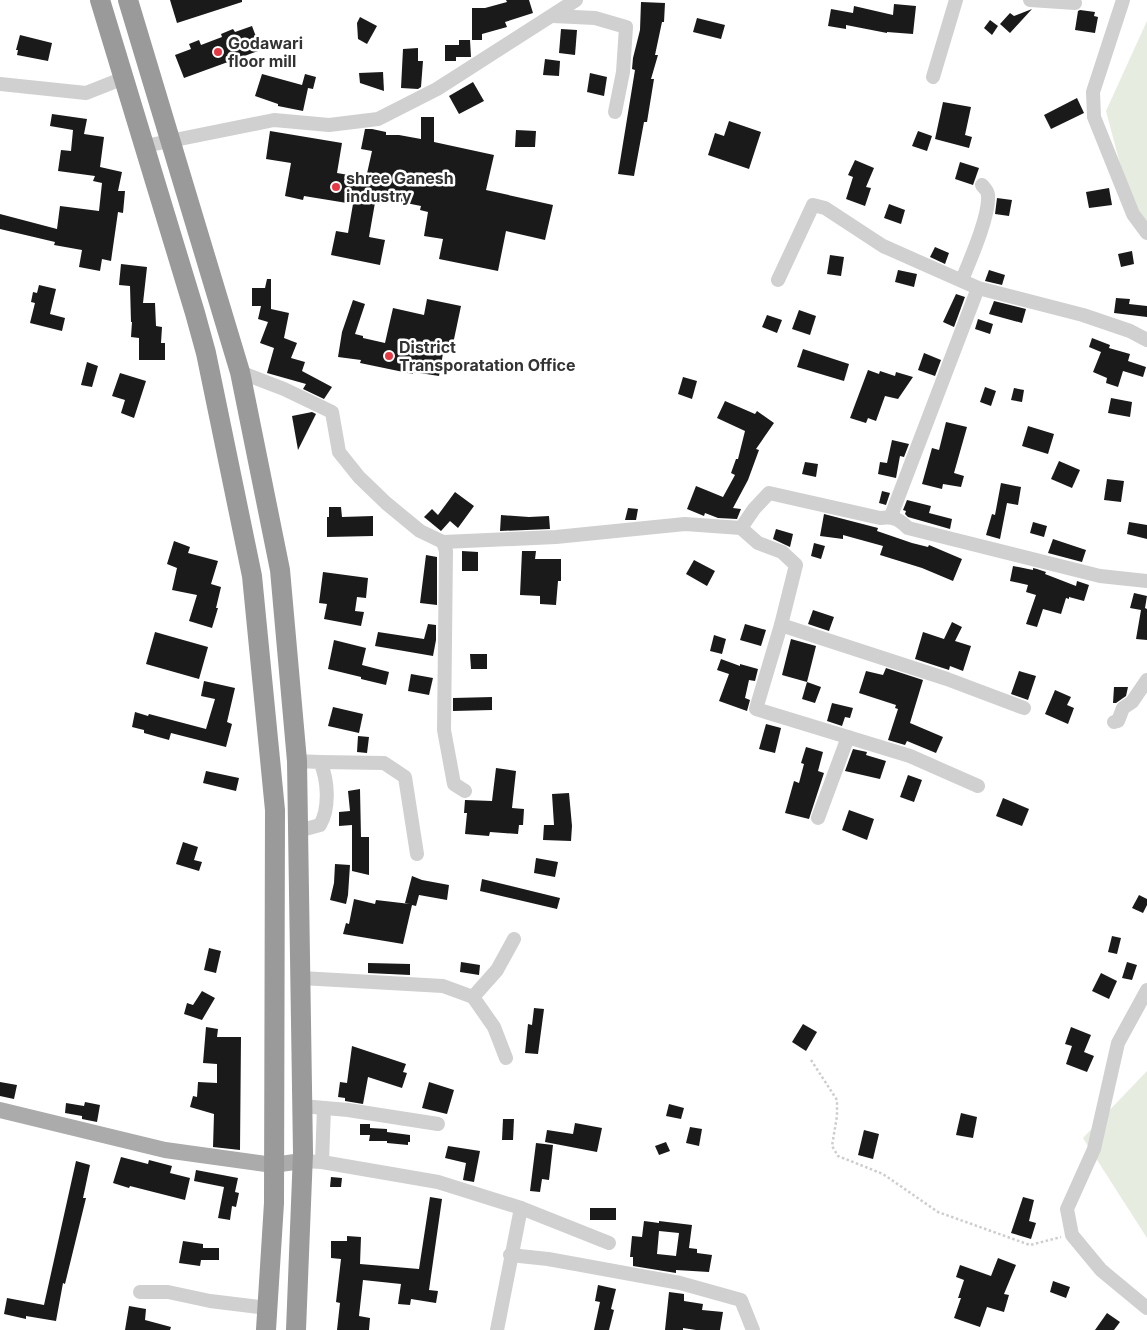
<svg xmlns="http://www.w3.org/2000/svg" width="1147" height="1330" font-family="Inter,sans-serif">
  <rect width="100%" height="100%" fill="#fff"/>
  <g fill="#e6ecdf">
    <polygon points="1147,21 1147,224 1127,190 1106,111"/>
    <polygon points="1147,1071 1147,1238 1083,1138"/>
  </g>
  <g fill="#1a1a1a" fill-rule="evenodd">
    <polygon points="170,0 242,0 242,2 177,23"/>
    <polygon points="506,0 529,0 533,13 505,22 507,27 482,34 482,40 472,40 472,8 485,8 507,2"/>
    <polygon points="641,2 665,3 664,22 662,22 655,55 658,55 651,79 654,79 647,122 644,122 634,176 618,174 635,70 632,69 633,58 640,30"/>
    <polygon points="894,4 916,6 913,34 887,32 887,33 846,25 846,29 828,26 831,9 853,13 854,6 893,15"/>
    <polygon points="1032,9 1010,33 1000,24 1010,13 1014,16"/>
    <polygon points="1080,10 1095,12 1094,16 1098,17 1095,33 1075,30 1078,11"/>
    <polygon points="360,17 377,26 367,44 358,39 357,23"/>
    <polygon points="697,18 725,25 721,39 693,32"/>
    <polygon points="990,20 998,26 992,35 984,28"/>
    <polygon points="252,26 261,50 184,78 175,55 191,49 189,44 199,40 201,45 222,37 221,34 233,29 235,32"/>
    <polygon points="561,29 577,30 575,55 559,53"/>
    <polygon points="20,35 52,43 48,61 17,55 18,50 16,50"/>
    <polygon points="459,40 470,40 471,57 456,57 456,61 445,61 445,45 459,45"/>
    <polygon points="418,48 418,61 423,61 421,87 418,89 401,88 403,49"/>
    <polygon points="545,59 560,61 559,76 543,75"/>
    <polygon points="383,72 384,91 360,83 359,73"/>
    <polygon points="590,73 607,77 604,96 587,92"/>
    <polygon points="262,74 302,85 305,74 316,77 313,89 308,88 303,111 278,106 278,104 255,96"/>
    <polygon points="473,82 484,101 459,114 449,96"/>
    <polygon points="1077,98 1084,113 1051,129 1044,115"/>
    <polygon points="943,102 971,107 965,135 972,137 969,148 935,139"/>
    <polygon points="52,114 87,119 84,134 104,137 100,167 122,172 118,191 125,191 123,213 118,212 111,261 102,259 100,271 79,267 82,250 54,245 55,242 0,229 0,214 57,229 60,206 99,211 102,183 93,181 95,176 58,171 61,150 71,151 73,130 50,126"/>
    <polygon points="421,117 434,117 434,142 494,155 486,190 553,205 545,240 506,231 498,271 439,259 443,239 424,236 428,212 420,210 421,206 376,197 369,237 385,240 380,265 331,255 336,231 348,233 353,204 304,196 303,200 285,196 291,163 266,159 270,131 342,143 337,173 366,178 372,151 361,149 365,129 372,129 386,132 386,135 399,135 421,139"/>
    <polygon points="729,121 761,132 749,169 708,155 715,133 724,136"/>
    <polygon points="516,130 536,131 535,147 515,147"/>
    <polygon points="918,131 932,136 927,151 912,146"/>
    <polygon points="855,160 874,168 866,187 871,188 865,206 846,199 853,177 848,175"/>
    <polygon points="960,162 979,168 973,185 955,179"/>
    <polygon points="1109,188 1112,205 1089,208 1086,192"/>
    <polygon points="997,198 1012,200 1009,216 995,214"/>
    <polygon points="889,204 905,210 901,224 884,218"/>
    <polygon points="935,247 949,253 945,264 930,257"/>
    <polygon points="1132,251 1134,264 1121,267 1118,254"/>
    <polygon points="830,255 844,257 841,276 827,274"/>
    <polygon points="121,264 147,267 143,303 155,303 156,326 162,327 161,343 165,343 165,360 139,360 139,338 131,337 132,322 131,322 130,286 119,285"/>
    <polygon points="898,270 917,274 914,287 895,282"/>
    <polygon points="989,270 1005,275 1002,285 985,281"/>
    <polygon points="267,279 271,279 271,309 289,313 284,338 297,343 291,358 305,362 302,371 332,387 324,399 303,389 306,384 267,373 274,348 260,343 268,322 258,319 261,306 252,306 252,288 265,288"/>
    <polygon points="39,285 56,289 50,314 65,318 62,331 30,323 35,303 31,302 33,292 37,293"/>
    <polygon points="956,294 965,297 954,327 943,322"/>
    <polygon points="1116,298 1130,299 1129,304 1147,306 1147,317 1114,313"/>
    <polygon points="427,299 461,306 453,344 445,342 439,376 413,372 413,374 360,363 361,360 338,357 342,332 353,300 365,304 355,334 363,336 363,338 385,343 393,308 424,315"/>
    <polygon points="994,301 1026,309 1022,323 989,314"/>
    <polygon points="799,310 816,316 810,335 792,329"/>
    <polygon points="767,315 782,320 777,333 762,327"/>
    <polygon points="978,319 993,324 990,334 975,329"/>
    <polygon points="1092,338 1110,345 1109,348 1130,354 1128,361 1146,367 1143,377 1123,371 1118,387 1106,383 1107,378 1093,372 1101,352 1089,347"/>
    <polygon points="803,349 849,364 844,381 797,367"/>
    <polygon points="924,353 941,360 935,376 918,370"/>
    <polygon points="87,362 98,366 92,387 81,385"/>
    <polygon points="868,370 879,374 880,371 895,376 896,372 913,377 898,399 885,396 876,421 868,418 866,423 850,418"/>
    <polygon points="120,373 146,381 134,418 121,413 125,400 112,396"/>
    <polygon points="683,377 697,381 692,399 678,394"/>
    <polygon points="985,387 996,391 991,406 980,402"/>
    <polygon points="1014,388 1024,390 1022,402 1011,400"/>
    <polygon points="1111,398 1132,402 1130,417 1108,413"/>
    <polygon points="725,401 755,414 757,411 774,423 756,449 759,450 748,480 733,508 741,509 737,519 718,518 705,513 704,516 687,509 696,486 723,497 735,475 731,473 736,459 738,459 745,431 717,418"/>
    <polygon points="312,412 316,414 298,450 292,416"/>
    <polygon points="946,422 967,427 954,473 964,476 961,487 943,484 942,489 922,484 932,448 939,450"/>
    <polygon points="1028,426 1054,434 1048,454 1022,446"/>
    <polygon points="892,440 909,444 904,457 900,456 896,478 878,474 880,462 887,463"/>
    <polygon points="1059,461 1080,470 1072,488 1051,479"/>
    <polygon points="805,462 818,464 816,477 802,474"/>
    <polygon points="1107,479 1124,481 1121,502 1104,500"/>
    <polygon points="1001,483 1021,487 1018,505 1007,503 1000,539 986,535 992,514 995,515"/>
    <polygon points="882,491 890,493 886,505 879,503"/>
    <polygon points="455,492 474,506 458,528 450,521 441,531 424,517 432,509 438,515"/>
    <polygon points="907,500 931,506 929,513 952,519 950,529 908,517 905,514 906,511 903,510"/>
    <polygon points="329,507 341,507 342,517 373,516 373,536 327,537 327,517 329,517"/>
    <polygon points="628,508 638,509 636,520 625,520"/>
    <polygon points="824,514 878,528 877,531 912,543 928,547 929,545 962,559 953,581 922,568 880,555 883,546 843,535 843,539 820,536"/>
    <polygon points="501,515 529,517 549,516 550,529 500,531"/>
    <polygon points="1033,522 1047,526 1044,537 1030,533"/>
    <polygon points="1129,522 1147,525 1147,539 1127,534"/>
    <polygon points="776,529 793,534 790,547 773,539"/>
    <polygon points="1053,539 1086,550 1082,562 1048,553"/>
    <polygon points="174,541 190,547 188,553 218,561 211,584 221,587 216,608 218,608 212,628 189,621 197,595 172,590 177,568 167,564"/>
    <polygon points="814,543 825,546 821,559 811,556"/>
    <polygon points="462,551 478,552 478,571 462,571"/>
    <polygon points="522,551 536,551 535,559 561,559 561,581 558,581 556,605 540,604 540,596 520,595"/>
    <polygon points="426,555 437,557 437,605 420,603"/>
    <polygon points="694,560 715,571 707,586 686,574"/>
    <polygon points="1013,566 1033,570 1033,568 1037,569 1046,572 1045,574 1076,586 1077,581 1089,585 1084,601 1069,597 1069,599 1066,598 1061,614 1043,609 1037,627 1026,624 1036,595 1026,592 1028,585 1010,581"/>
    <polygon points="323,572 368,578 366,598 357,597 355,611 364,612 361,626 324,619 327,604 319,603"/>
    <polygon points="1134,593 1147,596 1145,608 1147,609 1147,640 1136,639 1141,610 1130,608"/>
    <polygon points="813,610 834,617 829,631 808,624"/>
    <polygon points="952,622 962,627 955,641 971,646 963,671 950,666 949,670 915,659 923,632 944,639"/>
    <polygon points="428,624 436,625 436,640 433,656 375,646 378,632 424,639"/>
    <polygon points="745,624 766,630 761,646 740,640"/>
    <polygon points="155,632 208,647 199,679 146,664"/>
    <polygon points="714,635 726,639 722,654 710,651"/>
    <polygon points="791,639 816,646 807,682 782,675"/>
    <polygon points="334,640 366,648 362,665 389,672 386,685 361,679 361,677 328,669"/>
    <polygon points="470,654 487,654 487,669 471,669"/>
    <polygon points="721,659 740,666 740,664 758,669 755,681 749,680 745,698 750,700 747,711 719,701 729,674 717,670"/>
    <polygon points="886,668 923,680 910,723 943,737 936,753 907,741 905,745 888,740 898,709 895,708 896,705 859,693 866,671 883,675"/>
    <polygon points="1019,671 1036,676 1028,700 1011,694"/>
    <polygon points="411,674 433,678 429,695 408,691"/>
    <polygon points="204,681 235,688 227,722 232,724 226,747 171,733 169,740 144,733 144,730 132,727 135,712 148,716 149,714 206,729 215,699 201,696"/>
    <polygon points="807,682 821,687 815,703 802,699"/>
    <polygon points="1114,687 1128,687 1126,696 1116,703 1113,703"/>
    <polygon points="1055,690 1071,697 1067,705 1074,708 1068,724 1045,714"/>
    <polygon points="492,697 492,710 453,711 453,698"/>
    <polygon points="832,703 853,708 850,718 845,717 842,726 827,721"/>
    <polygon points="333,707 363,714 359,733 328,726"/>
    <polygon points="766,724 781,728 775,753 759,749"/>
    <polygon points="358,736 369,737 367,753 357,752"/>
    <polygon points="806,747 823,752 818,771 824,773 809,819 785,813 794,781 799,783 804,764 801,763"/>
    <polygon points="853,749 867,752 866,755 886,761 880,779 845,771"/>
    <polygon points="496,768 516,771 512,808 524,809 523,825 519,825 518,834 490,832 489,836 465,834 467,813 464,813 465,800 492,801"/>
    <polygon points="206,771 239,778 236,791 203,783"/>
    <polygon points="908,775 922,780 914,802 900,797"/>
    <polygon points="360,789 361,837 369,837 369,875 352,871 352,825 339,826 339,812 350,811 348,791"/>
    <polygon points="569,793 572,826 571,841 543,840 544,825 554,825 552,794"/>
    <polygon points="1003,798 1029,809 1022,826 996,816"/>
    <polygon points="849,810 874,819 867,840 842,830"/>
    <polygon points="183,842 198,847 194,860 202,862 199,871 176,864"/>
    <polygon points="536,858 558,862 555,877 534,873"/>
    <polygon points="335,864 350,865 348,895 346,904 330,900 334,883"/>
    <polygon points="412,876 422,880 449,885 447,900 419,895 416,906 412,905 403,944 343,934 346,923 349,924 354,899 375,904 376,900 410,904 405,903"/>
    <polygon points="482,879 560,898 557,909 480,891"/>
    <polygon points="1139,895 1147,899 1147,905 1143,913 1132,908"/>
    <polygon points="1112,936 1121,938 1117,954 1108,952"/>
    <polygon points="209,948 221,951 216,973 204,970"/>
    <polygon points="461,962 480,965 479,975 460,972"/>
    <polygon points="1127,962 1137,965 1132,980 1122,978"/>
    <polygon points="368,963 410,964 410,975 368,973"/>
    <polygon points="1101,973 1117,981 1109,999 1092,991"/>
    <polygon points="202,991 215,998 202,1020 184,1014 187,1003 193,1005"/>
    <polygon points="534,1008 544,1009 538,1054 525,1053 528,1024 532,1025"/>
    <polygon points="803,1024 817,1032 806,1051 792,1042"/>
    <polygon points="206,1027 218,1029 217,1037 241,1037 240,1150 213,1147 214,1114 190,1107 193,1096 197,1097 198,1082 217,1083 217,1064 203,1063"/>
    <polygon points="1071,1027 1091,1035 1084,1052 1094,1056 1087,1072 1066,1064 1072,1046 1065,1044"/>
    <polygon points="352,1046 406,1064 403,1072 407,1073 402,1088 368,1077 363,1104 345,1101 345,1098 338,1097 340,1082 347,1083"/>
    <polygon points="0,1082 17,1085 14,1099 0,1096"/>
    <polygon points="429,1082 454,1090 447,1114 422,1108"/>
    <polygon points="85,1102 100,1105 97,1122 82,1119 82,1116 65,1113 66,1103 84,1106"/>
    <polygon points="669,1104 684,1108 681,1119 666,1116"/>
    <polygon points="961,1113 977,1117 973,1138 956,1135"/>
    <polygon points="503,1119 514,1119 513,1140 502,1140"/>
    <polygon points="575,1123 602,1128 597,1152 545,1142 547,1130 573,1134"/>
    <polygon points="360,1124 370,1124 370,1128 387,1129 387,1132 410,1135 410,1142 408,1142 408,1145 387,1143 387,1141 369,1141 370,1135 360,1135"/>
    <polygon points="690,1127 702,1129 699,1146 686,1143"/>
    <polygon points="864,1130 879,1134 873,1159 858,1155"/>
    <polygon points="666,1142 670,1151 659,1155 655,1146"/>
    <polygon points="536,1143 553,1145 549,1180 542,1179 540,1192 530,1191"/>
    <polygon points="448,1146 480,1151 474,1182 463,1180 466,1163 445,1158"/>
    <polygon points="121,1157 148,1164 149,1160 172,1166 170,1173 190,1178 185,1200 130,1186 129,1188 113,1183"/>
    <polygon points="76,1161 90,1165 83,1198 86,1198 65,1284 63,1283 56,1321 26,1316 26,1319 4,1314 7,1298 44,1305"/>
    <polygon points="196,1170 238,1178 235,1192 239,1193 236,1207 232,1206 230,1220 218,1218 224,1187 194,1181"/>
    <polygon points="331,1177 342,1178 341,1187 330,1187"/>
    <polygon points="430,1197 442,1199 429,1290 438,1291 436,1303 411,1299 410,1305 398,1304 401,1284 363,1280 359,1316 370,1318 369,1330 337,1330 340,1303 336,1302 341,1259 331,1258 331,1241 347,1241 347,1236 361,1237 360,1264 419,1269"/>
    <polygon points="1023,1197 1034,1200 1029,1221 1036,1223 1031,1239 1011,1233"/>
    <rect x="590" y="1208" width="26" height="12"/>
    <path d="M644,1221L659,1223V1221L692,1225L689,1248L697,1249V1253L712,1255L709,1272L676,1270V1273L633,1266V1257H630L632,1236L642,1237ZM659,1231L679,1233L676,1256L657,1254Z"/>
    <polygon points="183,1241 203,1244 203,1248 219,1248 219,1260 201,1260 200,1266 179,1263"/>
    <polygon points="998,1258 1016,1265 1004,1294 1009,1295 1004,1312 987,1307 980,1327 954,1318 961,1298 958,1298 964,1280 956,1277 960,1265 991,1276"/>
    <polygon points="1053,1281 1070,1287 1066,1298 1050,1292"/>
    <polygon points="598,1285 616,1289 611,1309 614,1310 609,1330 594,1330 600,1302 595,1301"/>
    <polygon points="669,1292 684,1294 684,1301 703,1304 702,1310 723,1312 720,1330 696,1330 683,1328 683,1330 665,1330"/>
    <polygon points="129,1306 146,1309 145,1320 171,1327 170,1330 125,1330"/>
    <polygon points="1107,1313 1120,1322 1114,1330 1095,1330"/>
  </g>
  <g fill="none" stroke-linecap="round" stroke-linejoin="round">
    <polyline stroke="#cdcdcd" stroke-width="2.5" stroke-dasharray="2.5 2.5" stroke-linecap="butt" points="811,1060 837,1100 837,1116 832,1146 838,1156 883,1174 938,1212 1030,1245 1061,1237"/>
    <g stroke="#d0d0d0" stroke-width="14">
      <polyline points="1030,0 1075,3"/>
      <polyline points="1123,0 1093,92 1094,117 1133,214 1147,233"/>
      <polyline points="553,16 595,18 626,27 623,72 615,112"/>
      <polyline points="933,77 956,0"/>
      <polyline points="0,84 86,93 124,78"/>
      <polyline points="145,146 274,120 329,125 378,119 437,89 576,0"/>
      <polyline points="778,280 813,205 825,208 883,246 978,288 1083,315 1130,331 1147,340"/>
      <path d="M962,280C970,260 990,215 988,195C988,191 985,189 982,185"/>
      <path d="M240,372L284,389L332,412L339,452L359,477L386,503L420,531L443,542L556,537L685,524L741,528L754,509L769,493L880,518C893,516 899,519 908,528L1100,576L1147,581"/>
      <polyline points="891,516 978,288"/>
      <polyline points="741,528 758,543 782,552 796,565 781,625 947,679 1024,708"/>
      <polyline points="443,542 446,551 444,730 454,784 465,791"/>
      <polyline points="781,625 756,709 910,756 978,786"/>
      <polyline points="1114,722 1118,721 1123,708 1132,702 1147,680"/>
      <path d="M297,761L320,762C328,779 330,808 320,825L298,831"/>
      <polyline points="320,762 384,763 405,777 417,854"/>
      <polyline points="818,818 848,737"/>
      <polyline points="301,978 443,986 473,997 494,1027 506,1058"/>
      <polyline points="1147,990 1118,1043 1094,1149 1067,1209 1072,1235 1101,1270 1147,1308"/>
      <polyline points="473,997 497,970 514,939"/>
      <polyline points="302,1106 348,1110 438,1124"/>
      <polyline points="302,1161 322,1162 438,1182 521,1208 497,1330"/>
      <polyline points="322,1162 324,1108"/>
      <polyline points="521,1208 609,1243"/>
      <polyline points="510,1255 548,1259 680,1283 741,1300 753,1330"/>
      <polyline points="140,1292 168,1292 210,1301 267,1308"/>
    </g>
    <polyline stroke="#ababab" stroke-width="16" points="0,1110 165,1150 273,1165 302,1161"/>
    <g stroke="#9a9a9a" stroke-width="20">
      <polyline points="100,0 195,313 206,353 252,576 275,810 274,1203 266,1330"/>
      <polyline points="128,0 240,372 280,570 297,761 303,1153 296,1330"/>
    </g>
  </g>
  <g fill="#e63946" stroke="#fff" stroke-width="2">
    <circle cx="218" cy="52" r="5"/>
    <circle cx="336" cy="187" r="5"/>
    <circle cx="389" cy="356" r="5"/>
  </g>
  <g text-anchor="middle" stroke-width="5" stroke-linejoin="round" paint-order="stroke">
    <g font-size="16" font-weight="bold" fill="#333" stroke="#fff" text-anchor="start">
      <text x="228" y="49">Godawari<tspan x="228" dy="18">floor mill</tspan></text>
      <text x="346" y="184">shree Ganesh<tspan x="346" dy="18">industry</tspan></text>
      <text x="399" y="353">District<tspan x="399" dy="18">Transporatation Office</tspan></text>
    </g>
  </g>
</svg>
